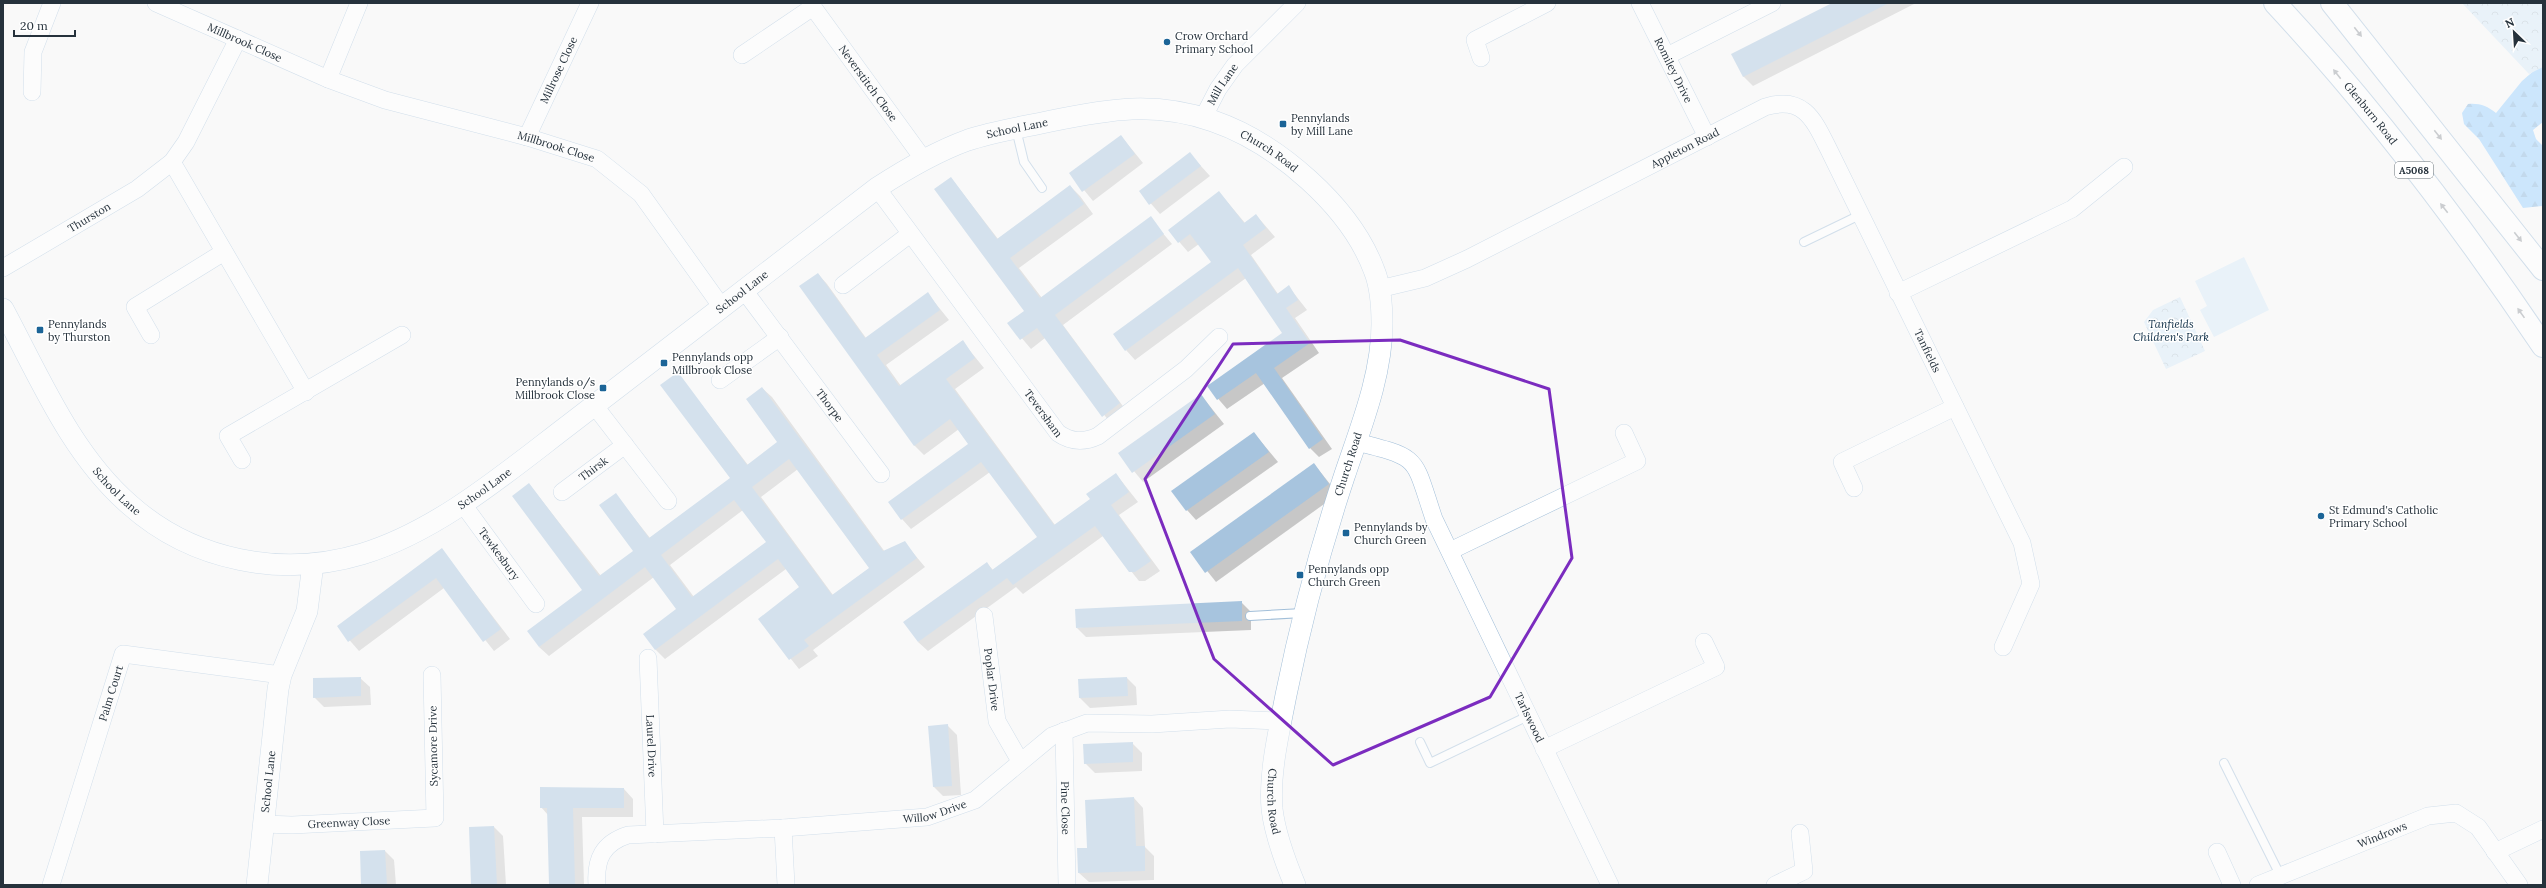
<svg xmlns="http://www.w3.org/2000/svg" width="2546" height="888" font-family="Lora,serif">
  <defs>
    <pattern id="forest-firs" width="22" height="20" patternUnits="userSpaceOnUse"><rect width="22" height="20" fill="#95ceff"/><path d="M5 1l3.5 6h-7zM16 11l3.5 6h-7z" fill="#80b1db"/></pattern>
    <pattern id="park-crowns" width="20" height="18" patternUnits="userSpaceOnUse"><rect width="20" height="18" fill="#d4e8f9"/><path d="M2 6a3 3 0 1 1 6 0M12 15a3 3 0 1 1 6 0" fill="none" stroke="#b6c7d6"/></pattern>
  </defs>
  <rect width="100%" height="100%" fill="#f9f9f9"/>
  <polygon fill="#d4e8f9" points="2244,257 2269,310 2214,337 2200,310 2207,306 2195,281"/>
  <path fill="url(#forest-firs)" d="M2543,63V122L2533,130L2536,139L2543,146V206L2523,208L2479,139L2464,124L2462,113L2468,104C2480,103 2487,106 2496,113L2522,81Z"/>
  <g fill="url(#park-crowns)">
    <polygon points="2462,3 2543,3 2543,67 2529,74"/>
    <polygon points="2180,297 2205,351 2166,369 2144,322 2153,310"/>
  </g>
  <g fill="#0003" fill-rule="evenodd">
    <polygon points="1834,3 1916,3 1753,86 1743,76"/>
    <polygon points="1121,136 1143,163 1093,201 1070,173"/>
    <polygon points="1190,154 1210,176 1160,214 1140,191"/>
    <polygon points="951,178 998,239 1070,186 1080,196 1093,214 1019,268 1042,298 1150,218 1172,244 1063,325 1128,413 1112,425 1045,338 1031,349 1009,323 1025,311"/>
    <polygon points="1219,192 1245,223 1256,215 1275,237 1251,255 1278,294 1289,287 1307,310 1295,318 1319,353 1282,378 1332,449 1319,457 1310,448 1265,383 1227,409 1208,387 1284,334 1246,278 1135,360 1126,350 1212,262 1199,244 1188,252 1169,230"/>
    <polygon points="818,274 827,284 866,338 928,294 949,320 886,365 901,386 962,341 984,368 955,389 1055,525 1091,499 1116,474 1138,502 1119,515 1160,571 1145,581 1139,581 1103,536 1023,594 1016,587 928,651 918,642 987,563 993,570 1038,537 990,472 911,529 902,519 890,502 970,444 959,429 924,455 914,445"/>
    <path d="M678,374L748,465L779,442L762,388L772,397L885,552L904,542L925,567L813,650L818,656L799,669L759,619L800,588L786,569L665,659L655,649L677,609L654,577L549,656L539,647L583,590L529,484L601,576L635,552L616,495L650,538L731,478ZM798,469L870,568L833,595L761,497ZM743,510L767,542L694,597L670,565Z"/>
    <polygon points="1201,395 1224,424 1143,482 1119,453"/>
    <polygon points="1254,433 1278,462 1196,520 1187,510"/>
    <polygon points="1314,464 1338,494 1216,582 1192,552"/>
    <polygon points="442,550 510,639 494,651 444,588 359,651 338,627"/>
    <polygon points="1241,602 1251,612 1251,630 1086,637 1077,628"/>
    <polygon points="360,678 370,687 371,705 324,707 314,697"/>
    <polygon points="1127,678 1136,687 1137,705 1090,708 1080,698 1079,680"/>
    <polygon points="947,725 957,735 961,795 943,796 934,787"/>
    <polygon points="1132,743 1142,753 1142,771 1095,773 1085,763"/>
    <polygon points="624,789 633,799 633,817 582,817 584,885 550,885 548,815 541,807"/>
    <polygon points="1134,798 1143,808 1145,847 1154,856 1154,880 1089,882 1079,873 1088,849"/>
    <polygon points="494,827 503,836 506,885 472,885"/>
    <polygon points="385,851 394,860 396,885 362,885"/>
  </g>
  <g fill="#a7c4de" fill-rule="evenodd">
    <polygon points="1832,3 1889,3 1743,77 1731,54"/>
    <polygon points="1121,135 1135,154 1082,192 1069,173"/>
    <polygon points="1190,152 1201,166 1149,205 1139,191"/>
    <polygon points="951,177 997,239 1070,185 1084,204 1010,258 1040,298 1151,216 1164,234 1055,315 1120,403 1102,417 1037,328 1020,340 1007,323 1024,311 934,189"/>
    <polygon points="1219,191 1244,223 1256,214 1266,228 1243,245 1277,294 1289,285 1298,300 1286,308 1310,343 1274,368 1323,439 1309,449 1256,373 1217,400 1207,386 1282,333 1238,268 1125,351 1113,334 1211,262 1190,234 1178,243 1168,230"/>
    <polygon points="818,273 865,338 928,292 940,310 877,355 899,386 963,340 975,358 946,379 1054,525 1090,499 1086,494 1116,473 1129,492 1111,505 1151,561 1135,572 1129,572 1095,526 1013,585 1007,578 918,642 903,622 987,562 992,570 1037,537 981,462 901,520 888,502 968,444 950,419 914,446 799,286"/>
    <path d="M678,372L747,465L777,442L746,399L762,387L883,551L905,541L917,558L804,640L809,646L789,660L758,619L799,587L778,559L655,650L643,634L676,609L645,567L539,647L527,631L582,590L512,496L529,483L599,576L633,551L599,505L616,493L649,538L730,478L660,385ZM789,459L869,568L832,595L752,487ZM734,500L766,542L692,597L661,555Z"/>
    <polygon points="1201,394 1215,414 1132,473 1118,453"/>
    <polygon points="1254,432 1269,452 1186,511 1171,491"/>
    <polygon points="1314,463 1329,484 1205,573 1190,552"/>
    <polygon points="442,548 501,629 483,642 436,578 348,642 337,626"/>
    <polygon points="1242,601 1242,621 1076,628 1075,609"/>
    <polygon points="361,677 361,696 313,698 313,678"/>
    <polygon points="1127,677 1128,696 1079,698 1078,679"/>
    <polygon points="948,724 952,786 933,787 928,726"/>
    <polygon points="1133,742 1133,762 1084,764 1083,744"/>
    <polygon points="540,787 624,788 624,808 573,808 575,885 549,885 547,808 540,808"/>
    <polygon points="1134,797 1136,846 1145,846 1145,871 1078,873 1077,848 1087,848 1085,800"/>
    <polygon points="494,826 497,885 471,885 469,827"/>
    <polygon points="385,850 387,885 361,885 360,851"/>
  </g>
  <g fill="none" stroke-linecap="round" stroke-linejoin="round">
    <g stroke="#a2bfd9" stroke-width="10">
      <g id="service">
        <polyline points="1016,129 1024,162 1042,188"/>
        <polyline points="1804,242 1862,214"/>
        <polyline points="1250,616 1303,613"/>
        <polyline points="1420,742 1430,763 1528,716"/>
        <polyline points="2224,763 2280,875"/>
      </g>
    </g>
    <g stroke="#a2bfd9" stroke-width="18">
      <g id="minor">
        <path id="s1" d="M156,3L328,79L385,100L527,137L597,159L641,194L721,306"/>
        <path id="s2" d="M810,3L924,160"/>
        <path id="s3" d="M1640,3L1707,137"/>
        <polyline points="742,55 813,7"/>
        <polyline points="1667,56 1772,3"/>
        <polyline points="1481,58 1475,40 1547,3"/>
        <polyline points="328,79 359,3"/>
        <polyline points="32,92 33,52 52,3"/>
        <path id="s4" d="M1203,118L1218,89L1235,65L1297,3"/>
        <path id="s5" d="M527,137L590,3"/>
        <polyline points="172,162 306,392"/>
        <path id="s6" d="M877,188L1058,433C1071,442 1083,443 1098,436L1186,369L1219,337"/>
        <path id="s7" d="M3,268L137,189L172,162L186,142L238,39"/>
        <polyline points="843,285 910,234"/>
        <path id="s8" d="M743,289L881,474"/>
        <path id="s9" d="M1379,289L1425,278L1467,259L1765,107C1804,95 1814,120 1829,150L2022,543L2031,584L2003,647"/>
        <polyline points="1898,293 2072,209 2124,167"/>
        <polyline points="151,335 135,307 224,252"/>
        <polyline points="720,380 780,337"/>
        <polyline points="594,405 668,501"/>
        <path id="s10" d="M1356,442C1422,458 1413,457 1434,519L1610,885"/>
        <polyline points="242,460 228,436 402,335"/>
        <polyline points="1854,488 1842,462 1955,407"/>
        <path id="s11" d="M562,492L625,445"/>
        <path id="s12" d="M462,503L536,604"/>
        <polyline points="1450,551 1637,461 1624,433"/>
        <path id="s13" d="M984,616L997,721L1020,761"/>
        <path id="s14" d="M648,658L655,834"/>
        <path id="s15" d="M1064,731L1067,885"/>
        <polyline points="1544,749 1716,667 1704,642"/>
        <path id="s16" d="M263,824L292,825L435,818L432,675"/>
        <polyline points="783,828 786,885"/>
        <polyline points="2217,852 2232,885"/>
        <polyline points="2495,852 2543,829"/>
        <path id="s17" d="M51,885L123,654L281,675"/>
        <path id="s18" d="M597,885C595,859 603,843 628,835L783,828L927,817L975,800L1052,736L1087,723L1152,724L1230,719L1281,721"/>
        <polyline points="1775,885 1804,871 1800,833"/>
        <path id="s19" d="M2258,885L2428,816L2456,813L2478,827L2519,885"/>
      </g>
    </g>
    <g stroke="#a2bfd9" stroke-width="22">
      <g id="tertiary">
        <path id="s20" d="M3,309C39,376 71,454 130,505C193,561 282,578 362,554C438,531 507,472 570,424C673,346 774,266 877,188C906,169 935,152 968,140C995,131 1024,127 1051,121C1110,109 1154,101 1213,121C1277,143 1350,206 1374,270C1381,287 1382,306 1382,324C1382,376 1360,429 1344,477C1320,549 1301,621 1286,695C1279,732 1269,772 1272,809C1275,835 1285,861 1295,885"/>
        <path id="s21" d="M257,885L278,689L281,675L307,611L313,564"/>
      </g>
    </g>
    <g stroke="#a2bfd9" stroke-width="24">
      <g id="primary">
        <path id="s22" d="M2275,3C2372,107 2463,227 2543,346"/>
        <polyline points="2332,3 2543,269"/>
      </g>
    </g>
    <use href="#service" stroke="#fff" stroke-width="8"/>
    <use href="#minor" stroke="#fff" stroke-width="17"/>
    <use href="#tertiary" stroke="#fff" stroke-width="21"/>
    <use href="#primary" stroke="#fff" stroke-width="22"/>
  </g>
  <defs><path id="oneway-solid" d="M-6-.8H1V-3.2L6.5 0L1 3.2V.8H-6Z"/></defs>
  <g fill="#92989e">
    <use href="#oneway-solid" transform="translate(2358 32) rotate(52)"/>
    <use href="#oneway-solid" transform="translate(2337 74) rotate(-128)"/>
    <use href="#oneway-solid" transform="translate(2438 135) rotate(52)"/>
    <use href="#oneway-solid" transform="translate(2444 208) rotate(-128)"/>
    <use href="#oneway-solid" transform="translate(2518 237) rotate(52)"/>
    <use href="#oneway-solid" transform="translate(2521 313) rotate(-125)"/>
  </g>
  <path d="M0 0H2546V888H0ZM1400,340L1549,389L1572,558L1490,697L1333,765L1214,659L1145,479L1233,344Z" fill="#f9f9f9" fill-opacity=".55" fill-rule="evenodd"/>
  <path fill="none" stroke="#7b2cbf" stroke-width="3" stroke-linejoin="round" d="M1400,340L1549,389L1572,558L1490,697L1333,765L1214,659L1145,479L1233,344Z"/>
  <g fill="#1b6497" stroke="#fff" stroke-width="1.5">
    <circle cx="1167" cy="42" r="4"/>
    <rect x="1279" y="120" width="8" height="8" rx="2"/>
    <rect x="36" y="326" width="8" height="8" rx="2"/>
    <rect x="660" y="359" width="8" height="8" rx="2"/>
    <rect x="599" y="384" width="8" height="8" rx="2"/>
    <circle cx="2321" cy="516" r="4"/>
    <rect x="1342" y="529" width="8" height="8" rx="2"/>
    <rect x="1296" y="571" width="8" height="8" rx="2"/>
  </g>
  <g text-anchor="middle" stroke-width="3" stroke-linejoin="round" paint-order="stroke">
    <rect fill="#fff" stroke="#677076" stroke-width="1" x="2395" y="162" width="38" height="16" rx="3"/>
    <g font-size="10" font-weight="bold" fill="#26323c">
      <text x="2414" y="174">A5068</text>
    </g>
    <g font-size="11" fill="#26323c" stroke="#fff" text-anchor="start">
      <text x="1175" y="40">Crow Orchard<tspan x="1175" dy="13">Primary School</tspan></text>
      <text x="1291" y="122">Pennylands<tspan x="1291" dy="13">by Mill Lane</tspan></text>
      <text x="48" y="328">Pennylands<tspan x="48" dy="13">by Thurston</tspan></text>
      <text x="672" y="361">Pennylands opp<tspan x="672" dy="13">Millbrook Close</tspan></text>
      <text x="595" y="386" text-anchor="end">Pennylands o/s<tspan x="595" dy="13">Millbrook Close</tspan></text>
      <text x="2329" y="514">St Edmund's Catholic<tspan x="2329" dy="13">Primary School</tspan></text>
      <text x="1354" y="531">Pennylands by<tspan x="1354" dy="13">Church Green</tspan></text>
      <text x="1308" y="573">Pennylands opp<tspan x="1308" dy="13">Church Green</tspan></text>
    </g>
    <g font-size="11" fill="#26323c" stroke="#fff">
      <text dy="4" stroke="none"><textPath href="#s1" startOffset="97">Millbrook Close</textPath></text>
      <text dy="4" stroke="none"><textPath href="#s5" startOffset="74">Millrose Close</textPath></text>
      <text dy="4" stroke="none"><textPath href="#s3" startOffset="75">Romiley Drive</textPath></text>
      <text dy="4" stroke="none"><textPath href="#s2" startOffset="99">Neverstitch Close</textPath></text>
      <text dy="4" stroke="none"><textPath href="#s4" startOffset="39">Mill Lane</textPath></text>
      <text dy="4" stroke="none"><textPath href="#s22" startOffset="146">Glenburn Road</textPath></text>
      <text dy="4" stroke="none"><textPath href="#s20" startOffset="1270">School Lane</textPath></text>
      <text dy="4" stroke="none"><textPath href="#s1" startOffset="426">Millbrook Close</textPath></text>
      <text dy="4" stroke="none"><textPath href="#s9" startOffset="338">Appleton Road</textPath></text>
      <text dy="4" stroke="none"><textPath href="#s20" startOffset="1533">Church Road</textPath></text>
      <text dy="4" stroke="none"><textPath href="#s7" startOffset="100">Thurston</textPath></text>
      <text dy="4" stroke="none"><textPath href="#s20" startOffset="946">School Lane</textPath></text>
      <text dy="4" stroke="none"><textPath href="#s9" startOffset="739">Tanfields</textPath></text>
      <text dy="4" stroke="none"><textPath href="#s8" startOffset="145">Thorpe</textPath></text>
      <text dy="4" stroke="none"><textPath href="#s6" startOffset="280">Teversham</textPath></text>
      <text transform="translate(1348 464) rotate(-72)" y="4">Church Road</text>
      <text dy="4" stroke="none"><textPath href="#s11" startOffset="39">Thirsk</textPath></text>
      <text dy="4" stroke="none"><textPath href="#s20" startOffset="622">School Lane</textPath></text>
      <text dy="4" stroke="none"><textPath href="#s20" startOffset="216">School Lane</textPath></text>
      <text dy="4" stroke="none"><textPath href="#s12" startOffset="63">Tewkesbury</textPath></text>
      <text dy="4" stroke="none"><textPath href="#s13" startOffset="64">Poplar Drive</textPath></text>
      <text dy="4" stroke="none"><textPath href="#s17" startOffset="201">Palm Court</textPath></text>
      <text dy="4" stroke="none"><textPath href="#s10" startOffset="341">Tarlswood</textPath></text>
      <text transform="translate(433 746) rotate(-91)" y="4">Sycamore Drive</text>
      <text dy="4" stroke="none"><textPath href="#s14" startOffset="88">Laurel Drive</textPath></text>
      <text dy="4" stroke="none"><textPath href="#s21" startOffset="104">School Lane</textPath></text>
      <text dy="4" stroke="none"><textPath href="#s20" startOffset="2241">Church Road</textPath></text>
      <text dy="4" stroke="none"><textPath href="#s15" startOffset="77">Pine Close</textPath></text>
      <text dy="4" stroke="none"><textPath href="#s18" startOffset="373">Willow Drive</textPath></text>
      <text dy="4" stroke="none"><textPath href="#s16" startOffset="86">Greenway Close</textPath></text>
      <text dy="4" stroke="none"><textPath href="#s19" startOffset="134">Windrows</textPath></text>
    </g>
    <g font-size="11" font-style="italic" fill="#102f47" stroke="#fff">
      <text x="2171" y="328">Tanfields<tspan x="2171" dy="13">Children's Park</tspan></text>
    </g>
  </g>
  <rect width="2546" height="888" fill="none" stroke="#26323c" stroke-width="8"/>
  <g transform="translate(2514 32) rotate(335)" stroke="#ffffff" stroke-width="3" paint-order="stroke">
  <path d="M0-3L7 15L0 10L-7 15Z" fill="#26323c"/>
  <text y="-6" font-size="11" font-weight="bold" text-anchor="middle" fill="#26323c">N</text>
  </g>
  <path d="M14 30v6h61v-6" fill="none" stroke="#26323c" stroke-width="2"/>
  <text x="20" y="30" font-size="12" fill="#26323c" stroke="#ffffff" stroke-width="3" paint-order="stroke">20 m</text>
</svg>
